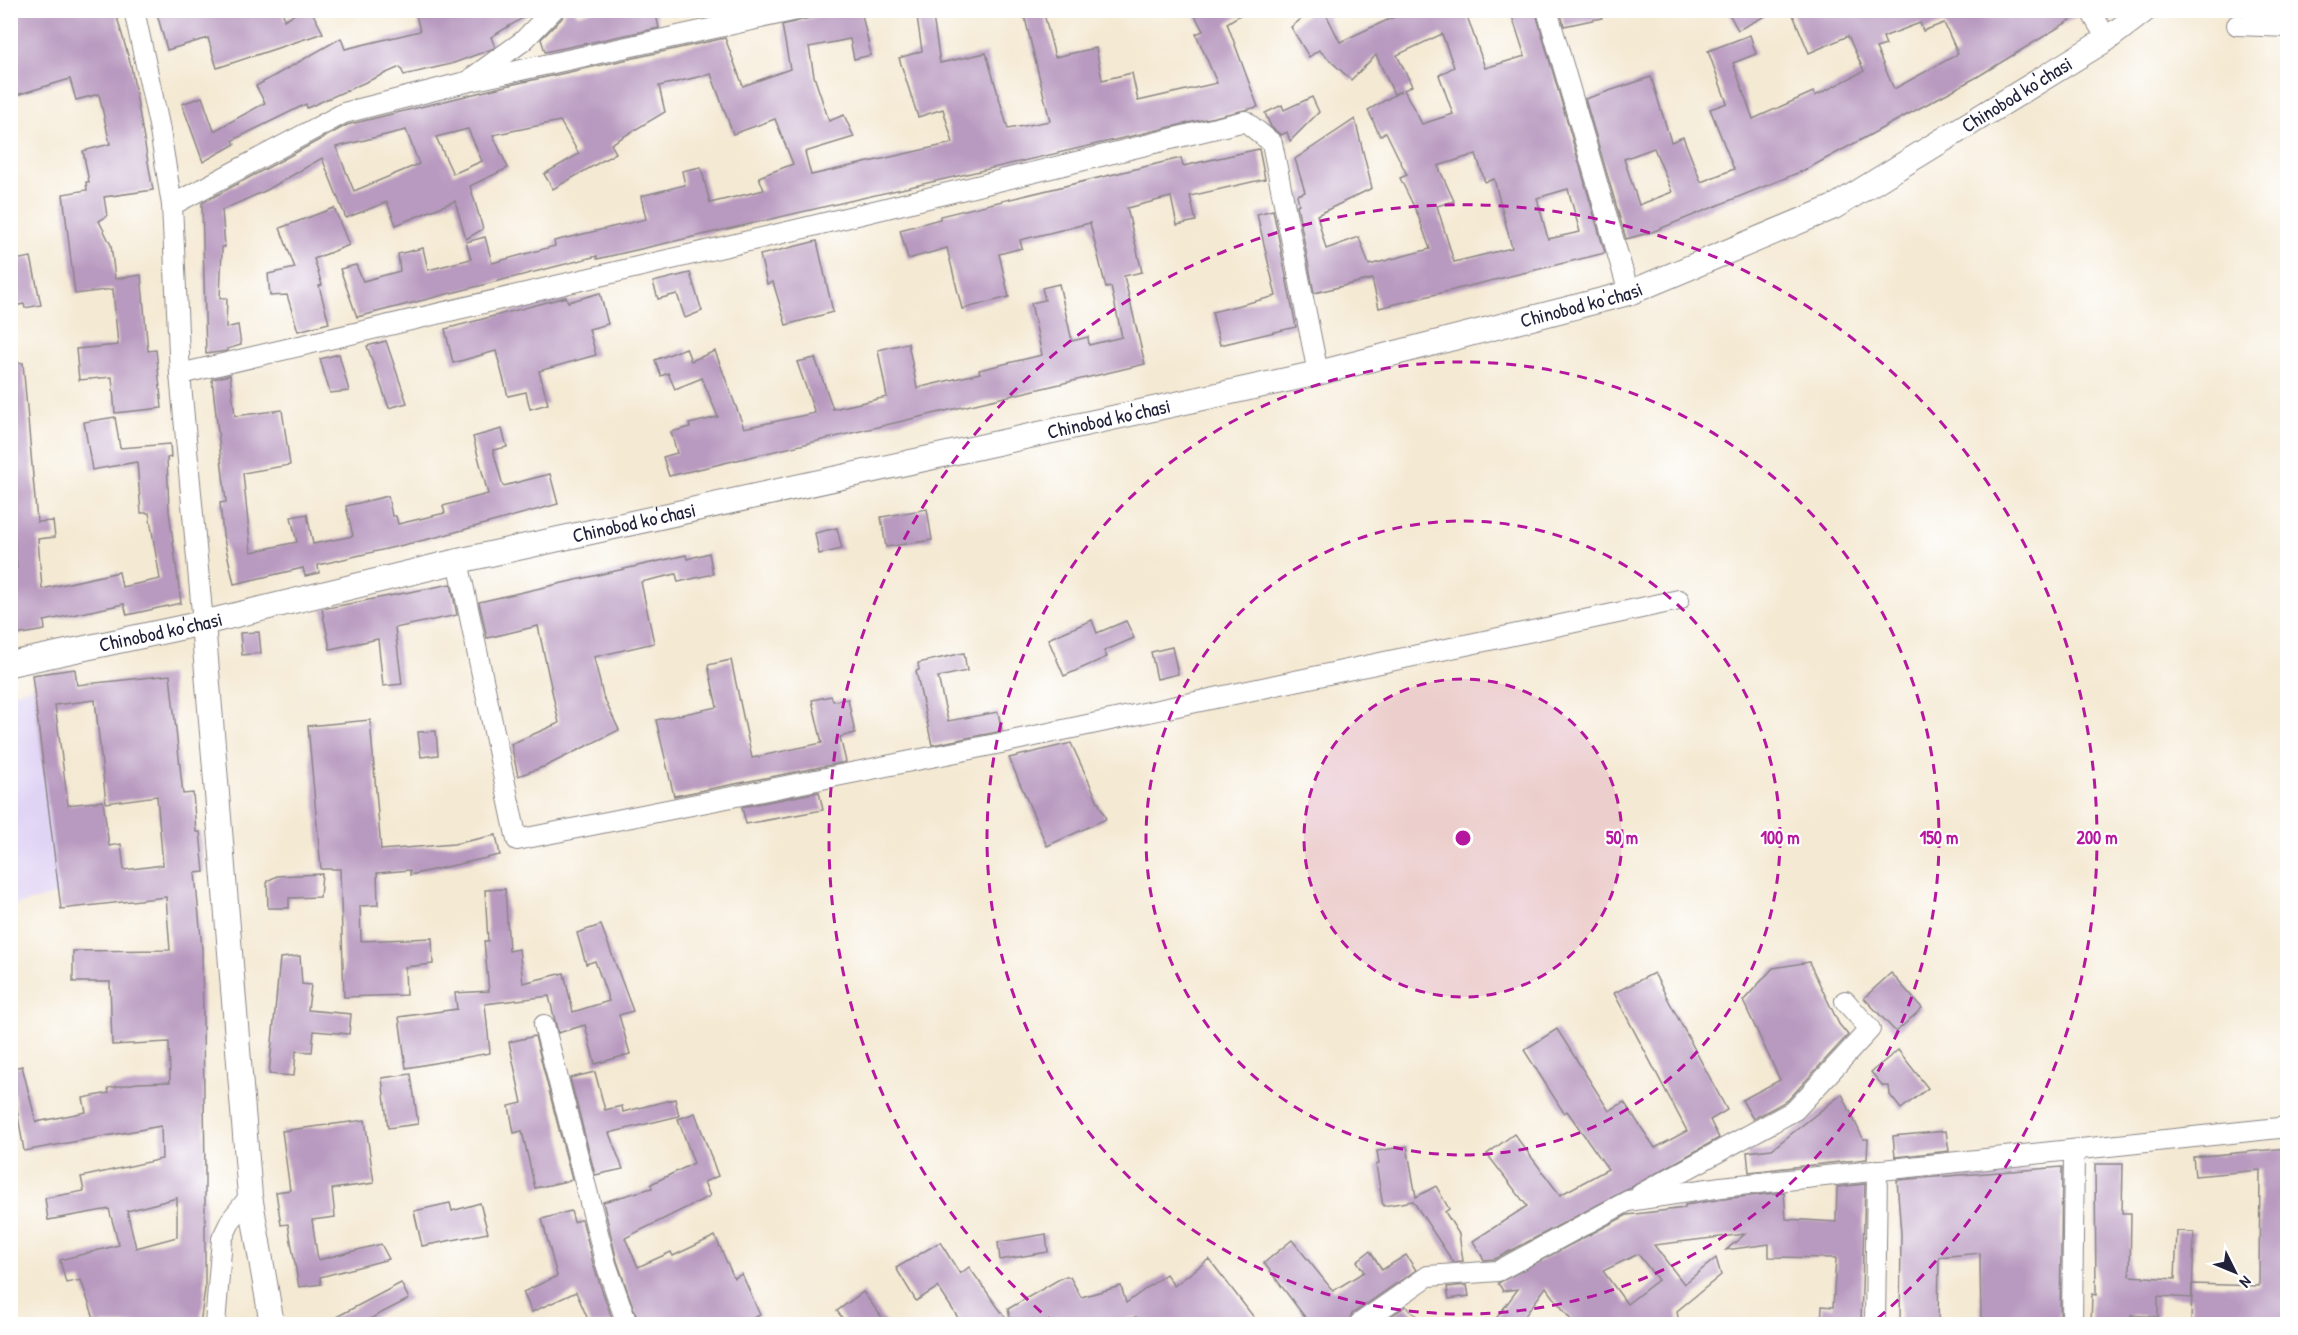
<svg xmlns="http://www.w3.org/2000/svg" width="2298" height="1335" font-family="'Patrick Hand',sans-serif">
  <rect width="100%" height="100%" fill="#fff"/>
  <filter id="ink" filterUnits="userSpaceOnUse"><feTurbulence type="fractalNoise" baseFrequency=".0167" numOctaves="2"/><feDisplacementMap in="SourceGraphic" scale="12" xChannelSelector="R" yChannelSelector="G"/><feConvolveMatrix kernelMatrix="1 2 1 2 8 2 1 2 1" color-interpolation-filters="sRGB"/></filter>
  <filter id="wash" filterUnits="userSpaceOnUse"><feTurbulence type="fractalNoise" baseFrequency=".008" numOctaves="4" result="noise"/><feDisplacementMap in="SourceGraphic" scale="24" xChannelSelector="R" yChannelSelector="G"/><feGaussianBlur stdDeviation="1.35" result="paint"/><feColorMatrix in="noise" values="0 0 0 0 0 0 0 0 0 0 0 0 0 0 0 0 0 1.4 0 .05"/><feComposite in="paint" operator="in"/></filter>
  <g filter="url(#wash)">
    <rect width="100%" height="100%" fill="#f4e9d3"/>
    <polygon fill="#e0d4f4" points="34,687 59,894 11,906 11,693"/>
    <g id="blocks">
      <g fill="#b899bf" fill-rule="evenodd">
        <polygon points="10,10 115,10 131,66 153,190 104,197 107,216 99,221 111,245 115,279 141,275 148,351 156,350 162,408 115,413 112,377 79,380 76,349 118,345 113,289 75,294 63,194 87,190 86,182 89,182 83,151 110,144 99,94 76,100 70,79 10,97"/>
        <polygon points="156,10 283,10 284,20 302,10 311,10 323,33 217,68 208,38 167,50"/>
        <polygon points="415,10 536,10 491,37 495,47 492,49 451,64 404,75 400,67 307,108 306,104 233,140 235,144 203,162 182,104 202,97 214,131 265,103 256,86 341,38 345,49 420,31"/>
        <polygon points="565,10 574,10 578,15 594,10 655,10 659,28 545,52 541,39 562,18"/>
        <path d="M841,10H861L871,55L854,59L850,39L809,47L814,76L829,121L844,115L854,137L805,152L811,175L953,143L943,109L918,117L899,58L922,51L916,10H932L940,63L986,53L1008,129L1050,121L1023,10H1043L1055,57L1096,48L1102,80L1132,73L1138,101L1217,83L1196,34L1203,31L1192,10H1248L1227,23L1258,107L597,259V256L357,317L340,269L356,265L363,281L400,271L398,254L423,248L428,270L471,259L466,242L485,237L492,263L555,246L554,241L646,219L641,196L685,185L682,171L701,167L710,203L764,190L759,177L793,164L775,119L733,134L711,74L659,86L665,112L611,144L616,153L553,189L544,174L579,154L560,121L493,135L508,168L470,186L483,229L466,239L455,201L396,225L387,202L346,218L322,158L267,190L222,210L225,247H222L220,298H227L226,328L238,325L241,345L227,349V351L206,354L202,203L347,125L510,85L725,38L743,86L790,69L782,25ZM468,129L482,161L453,174L436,137ZM406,130L419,164L354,191L336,147Z"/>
        <path d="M1313,10H1324L1340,42L1409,10H1465L1485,68L1525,56L1510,10H1535L1605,253L1379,308L1372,279L1314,293L1297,205L1299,204L1297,195L1305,192L1295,159L1355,119L1372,188L1317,215L1326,249L1359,237L1369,265L1430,249L1418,215L1400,178L1407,175L1386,132L1380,136L1368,110L1401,91L1394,94L1376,55L1351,80L1319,50L1309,57L1291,27ZM1442,34L1454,67L1439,75L1453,114L1422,124L1404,90L1412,86L1397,55ZM1476,154L1485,182L1494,179L1512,248L1454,262L1437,206L1454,201L1438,166ZM1568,189L1580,232L1548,239L1537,198Z"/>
        <polygon points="1560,10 1601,10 1602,18 1564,26"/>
        <polygon points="1727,10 1777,10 1738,30"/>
        <path d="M1791,10H2078L2079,15L1977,77L1805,170L1652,232L1626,239L1585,99L1651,77L1671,142L1683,137L1701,182L1734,169L1710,109L1727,103L1708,51L1750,35L1756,54L1733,63L1753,119L1813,92L1815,96L1864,71L1848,36L1809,53ZM1920,23L1923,31L1944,23L1958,54L1894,89L1876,48L1886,45L1883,37ZM1654,148L1672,192L1639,205L1624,159Z"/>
        <polygon points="1312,97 1319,112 1290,141 1287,132 1281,135 1271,127 1265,113 1282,105 1284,110"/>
        <polygon points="1259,149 1265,179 1190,196 1196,221 1177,225 1171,197 1127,208 1142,272 1124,276 1145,364 669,476 663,457 677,453 671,432 690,427 689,424 718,417 702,378 675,389 668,373 661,376 655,360 686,348 691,361 715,351 744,428 815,413 797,362 815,358 833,409 887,397 878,350 908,343 917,388 980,373 979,370 1042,355 1031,303 1045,300 1042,288 1059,284 1072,341 1088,337 1089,345 1122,337 1111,287 1106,288 1090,223 1020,240 1022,248 999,254 1009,297 962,309 947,248 908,259 900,230 940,219 940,216 1181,158 1183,166"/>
        <polygon points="334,208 349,245 314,259 322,285 319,286 329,323 298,331 287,295 270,296 268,274 295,268 280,228"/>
        <polygon points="1273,210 1296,327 1220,345 1212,312 1276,296 1257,214"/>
        <polygon points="817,241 833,312 786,325 773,282 767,284 760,255"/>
        <polygon points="31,257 41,305 25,308 24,304 10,307 10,268 16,267 14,260"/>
        <polygon points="690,273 702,311 685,318 677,294 658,299 653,282"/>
        <polygon points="600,293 608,324 589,329 596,355 539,371 548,404 530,409 526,392 508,396 496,351 453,363 445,329 566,297 568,302"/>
        <polygon points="386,341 407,403 389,408 367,346"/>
        <polygon points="339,354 349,391 330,393 320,359"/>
        <polygon points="10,363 23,363 37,522 53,521 55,537 38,539 42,589 119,572 122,587 160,579 149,513 141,513 137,462 92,470 84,422 115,417 120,448 170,444 171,457 167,458 169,511 181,603 127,615 124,604 44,621 45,630 10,636 10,569 17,568 10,491"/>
        <polygon points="230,375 235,416 282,410 290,465 243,473 251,552 297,542 291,517 307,514 313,544 353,536 346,506 388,496 392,516 396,516 398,524 445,513 443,506 488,494 473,437 502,429 507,447 493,450 503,486 550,474 558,504 437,537 318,565 319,573 305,576 303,568 234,584 223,535 220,503 226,502 212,379"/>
        <polygon points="927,509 932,540 886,547 881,517"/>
        <polygon points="837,528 842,549 819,554 815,533"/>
        <polygon points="709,553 713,574 678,582 676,574 641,582 654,643 594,657 603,696 619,730 546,766 518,776 511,744 559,723 547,668 538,626 487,638 479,602 686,555 687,559"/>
        <polygon points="451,584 457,615 395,628 402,684 383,686 378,639 330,649 322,609"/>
        <polygon points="1092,620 1097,633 1126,621 1134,638 1104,651 1107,657 1064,676 1048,639"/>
        <polygon points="259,632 261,653 242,655 240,633"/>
        <polygon points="1172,647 1178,674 1157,679 1151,652"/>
        <polygon points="964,653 967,671 938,677 948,721 998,712 1002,731 932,745 916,671 919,670 918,663"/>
        <polygon points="731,660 752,758 822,743 812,700 831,696 833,701 848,699 855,733 840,737 846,762 674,796 656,720 717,707 708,665"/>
        <path d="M75,669L77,685L170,675L183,794L193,793L196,832H200L204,872L195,873L202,949L205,1171V1289L200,1324H96L81,1280L66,1283L60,1260L119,1245L109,1209L48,1220L45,1198L84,1191L81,1177L162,1159L161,1126L24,1151L10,1069L22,1066L36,1122L86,1112L83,1098L109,1093L108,1088L137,1083L170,1082L169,1042L112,1045L110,982H73V951L170,950L166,897L61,909L32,675ZM95,700L106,803L157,796L163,865L124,870L121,844L109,846L103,801L68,805L55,705ZM177,1198V1237L136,1248L127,1211Z"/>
        <polygon points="370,720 381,850 454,844 496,835 500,855 410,875 410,870 377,873 378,905 360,906 361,941 432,938 433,964 405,967 406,995 344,997 340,869 321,869 308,726"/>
        <polygon points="436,731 438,755 421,757 418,732"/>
        <polygon points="1071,743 1106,819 1047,846 1009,758"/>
        <polygon points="819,792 823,810 746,824 742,807"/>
        <polygon points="322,874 320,897 289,898 289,908 268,908 267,881 277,876"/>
        <polygon points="505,889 509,951 519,949 523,983 564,973 573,1012 609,1001 595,961 586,964 577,933 601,925 633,1011 619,1015 630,1054 595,1064 585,1025 558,1033 549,996 485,1004 490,1053 406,1068 399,1017 457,1009 455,993 489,991 484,941 488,941 485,890"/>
        <polygon points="300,956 302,984 311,985 308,1010 351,1014 349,1034 314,1031 312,1052 296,1051 294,1076 269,1074 280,958"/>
        <polygon points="1809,962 1839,1024 1848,1035 1788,1100 1753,1119 1742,1100 1780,1080 1743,1001 1773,968"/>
        <polygon points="1654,973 1727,1110 1710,1120 1719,1138 1630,1188 1495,1259 1484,1260 1473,1241 1527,1206 1487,1154 1514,1134 1560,1195 1608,1169 1567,1111 1564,1113 1524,1050 1557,1029 1609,1111 1624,1102 1655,1148 1687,1131 1614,993"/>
        <polygon points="1891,973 1922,1008 1896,1032 1864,998"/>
        <polygon points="535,1036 572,1180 535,1188 522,1131 514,1133 509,1106 522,1103 509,1042"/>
        <polygon points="1898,1050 1928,1088 1901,1109 1890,1095 1889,1086 1883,1086 1871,1072"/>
        <polygon points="595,1072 605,1110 622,1106 623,1112 675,1099 679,1116 609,1133 623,1169 595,1175 570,1078"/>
        <polygon points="411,1074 418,1124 388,1128 382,1078"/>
        <polygon points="1842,1094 1863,1139 1868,1139 1867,1159 1749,1172 1747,1152 1772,1149"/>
        <polygon points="695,1113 718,1176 704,1182 710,1196 625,1238 638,1267 671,1252 673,1256 715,1236 734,1278 742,1274 760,1315 739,1324 639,1324 617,1261 603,1202 652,1188 651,1184 694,1163 678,1119"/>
        <polygon points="365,1120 374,1183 332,1189 335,1217 312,1220 318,1260 381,1244 389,1259 320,1277 321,1284 299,1287 288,1224 281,1225 276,1192 290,1190 282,1131"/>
        <polygon points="1946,1131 1949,1151 1895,1157 1893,1136"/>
        <polygon points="1407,1146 1416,1197 1436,1186 1449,1209 1445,1212 1459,1234 1463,1261 1453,1262 1413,1201 1383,1206 1376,1165 1379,1164 1377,1151"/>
        <polygon points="2288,1148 2288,1324 2191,1323 2192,1284 2259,1286 2260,1170 2195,1176 2193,1157"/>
        <polygon points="2095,1164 2123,1164 2122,1213 2131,1213 2130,1276 2175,1279 2177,1231 2194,1232 2192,1298 2158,1296 2158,1317 2131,1315 2131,1324 2091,1324 2092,1294 2096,1295"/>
        <polygon points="2062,1167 2060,1324 1981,1324 1980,1253 1939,1257 1938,1324 1900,1324 1901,1234 1897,1180"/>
        <path d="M1865,1184L1861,1324H1821L1822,1306L1833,1307L1836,1258L1769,1257V1244L1726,1250L1745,1234L1654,1245L1684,1284L1716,1258L1721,1275L1677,1311L1679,1324H1574L1546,1287L1519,1324H1492L1518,1289L1503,1291L1498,1283L1627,1215L1685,1208V1205L1723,1199L1784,1192L1786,1219L1836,1222L1837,1187ZM1638,1254L1658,1280L1627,1304L1603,1271Z"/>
        <polygon points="450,1203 452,1211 480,1203 488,1233 422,1246 414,1211"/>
        <polygon points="571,1211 574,1222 582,1219 594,1267 614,1324 590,1324 576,1292 532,1312 523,1292 557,1276 542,1219"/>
        <polygon points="1046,1234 1048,1252 1000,1260 998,1242"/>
        <polygon points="1292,1240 1333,1291 1364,1272 1357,1261 1370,1251 1382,1270 1406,1255 1416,1270 1352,1314 1347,1324 1310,1324 1264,1263"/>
        <polygon points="940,1242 960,1274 969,1267 1010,1324 962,1324 938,1287 916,1301 896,1268"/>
        <polygon points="1209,1259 1259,1324 1141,1324 1136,1317 1108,1324 1011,1324 1008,1309 1063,1277 1070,1277 1081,1297 1121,1286 1126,1303 1166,1274 1174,1286"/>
        <polygon points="401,1283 409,1299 360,1324 323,1324"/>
        <polygon points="1467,1285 1469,1296 1449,1299 1447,1287"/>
        <polygon points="863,1292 887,1324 847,1324 837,1311"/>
        <polygon points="1406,1306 1424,1324 1379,1324"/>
      </g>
    </g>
  </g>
  <g filter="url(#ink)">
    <use href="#blocks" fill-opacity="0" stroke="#8b8687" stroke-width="1.5"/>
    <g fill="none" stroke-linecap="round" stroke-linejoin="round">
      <g stroke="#8b8687" stroke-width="22">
        <g id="minor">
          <polyline points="134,10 159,125 172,205 180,374 203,623"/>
          <polyline points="1547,10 1629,293"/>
          <polyline points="2090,10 2107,39"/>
          <polyline points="2237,25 2288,27"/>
          <polyline points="473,77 523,41 553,10"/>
          <polyline points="172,205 344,113 466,82 797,10"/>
          <polyline points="180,374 804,228 1245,121 1272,143 1318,373"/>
          <polyline points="458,561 517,840 1011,741 1679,600"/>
          <polyline points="544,1025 606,1264 627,1324"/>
          <polyline points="1641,1194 1795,1110 1870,1029 1845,1001"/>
          <polyline points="215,1324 222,1239 231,1220 250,1196"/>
          <polyline points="1359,1324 1428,1276 1498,1271 1628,1201 1721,1187 2288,1127"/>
          <polyline points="1875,1324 1877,1170"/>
          <polyline points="2072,1324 2074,1152"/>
        </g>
      </g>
      <g stroke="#8b8687" stroke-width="26">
        <g id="tertiary">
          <polyline points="203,623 250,1196 272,1324"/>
          <path id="s1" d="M10,664L203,623L458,561L1318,373L1629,293L1834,207L2107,39L2145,10"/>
        </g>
      </g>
      <use href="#minor" stroke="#fff" stroke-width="20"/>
      <use href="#tertiary" stroke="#fff" stroke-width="24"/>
    </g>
  </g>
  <circle cx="1463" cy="838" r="159" fill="#b5179e" fill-opacity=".12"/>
  <g fill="none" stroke="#b5179e" stroke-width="3" stroke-dasharray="10 8">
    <circle cx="1463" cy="838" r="159"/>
    <circle cx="1463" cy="838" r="317"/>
    <circle cx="1463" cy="838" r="476"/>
    <path d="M1055 1324A634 634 0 1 1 1871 1324"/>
  </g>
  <g text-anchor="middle" stroke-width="4.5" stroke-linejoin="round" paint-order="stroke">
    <g font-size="20" fill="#22223b" stroke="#fff">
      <text dy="7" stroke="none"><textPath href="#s1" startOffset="2098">Chinobod ko'chasi</textPath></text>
      <text dy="7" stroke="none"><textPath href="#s1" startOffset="1612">Chinobod ko'chasi</textPath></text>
      <text dy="7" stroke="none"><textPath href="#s1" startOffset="1126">Chinobod ko'chasi</textPath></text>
      <text dy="7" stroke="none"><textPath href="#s1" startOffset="640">Chinobod ko'chasi</textPath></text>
      <text dy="7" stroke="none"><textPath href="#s1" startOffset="154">Chinobod ko'chasi</textPath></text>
    </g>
  </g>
  <circle cx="1463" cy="838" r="9" fill="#b5179e" stroke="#fff" stroke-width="3"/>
  <g font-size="18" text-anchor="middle" font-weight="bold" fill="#b5179e" stroke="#fff" stroke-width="4.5" stroke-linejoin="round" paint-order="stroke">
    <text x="1622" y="844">50 m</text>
    <text x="1780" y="844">100 m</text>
    <text x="1939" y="844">150 m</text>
    <text x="2097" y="844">200 m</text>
  </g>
  <rect width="2298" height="1335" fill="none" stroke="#fff" stroke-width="36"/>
  <g transform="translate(2235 1272) rotate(133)" stroke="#ffffff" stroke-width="4.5" paint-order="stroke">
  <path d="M0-4.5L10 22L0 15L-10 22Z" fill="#22223b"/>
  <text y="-9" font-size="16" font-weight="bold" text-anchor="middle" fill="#22223b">N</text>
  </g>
</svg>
